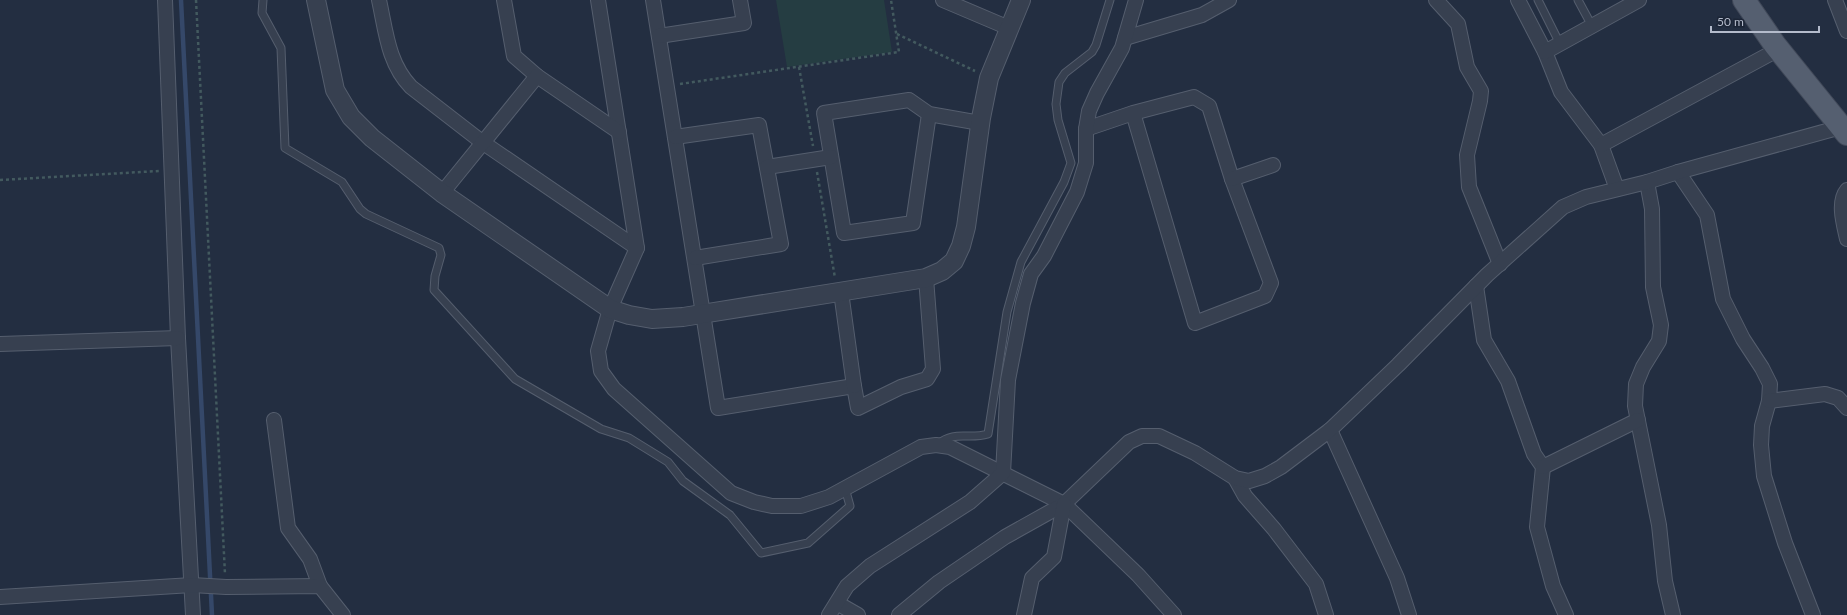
<svg xmlns="http://www.w3.org/2000/svg" width="1847" height="615" font-family="Lato,sans-serif">
  <rect width="100%" height="100%" fill="#232e41"/>
  <polygon fill="#253d42" points="776,0 884,0 892,52 787,67"/>
  <g fill="none" stroke-linecap="round" stroke-linejoin="round">
    <polyline stroke="#354869" stroke-width="4.5" points="181,0 212,615"/>
    <g stroke="#555e6e" stroke-width="9">
      <g id="service">
        <polyline points="263,0 262,13 281,48 285,148 342,182 360,209 366,214 439,248 441,255 435,276 434,290 515,379 601,429 629,438 668,462 683,481 730,515 761,553 808,543 850,506 845,488"/>
        <polyline points="1538,0 1560,44"/>
        <polyline points="1578,0 1592,26"/>
        <path d="M938,444C955,430 968,440 988,434L1007,312L1021,262L1064,182L1071,163L1058,120L1056,104L1059,82L1065,73L1092,52L1096,45L1110,0"/>
      </g>
    </g>
    <g stroke="#555e6e" stroke-width="16">
      <g id="minor">
        <polyline points="165,0 178,338 193,615"/>
        <path d="M379,0C386,32 388,63 411,87L482,142L637,248"/>
        <polyline points="504,0 514,56 537,76"/>
        <polyline points="598,0 637,248 610,309 598,351 601,371 614,389 731,493 754,502 772,506 801,506 829,497 921,447 936,445 950,447 1064,504 1138,575 1174,615"/>
        <polyline points="653,0 718,408 854,386 858,408 901,387 927,379 933,369 926,278"/>
        <polyline points="943,0 1009,28"/>
        <polyline points="1436,0 1458,24 1467,67 1481,91 1480,101 1467,155 1469,187 1500,264"/>
        <polyline points="1518,0 1545,52 1561,92 1601,145 1617,189"/>
        <polyline points="1835,0 1847,31"/>
        <polyline points="659,36 744,23 740,0"/>
        <polyline points="1125,38 1202,15 1229,0"/>
        <polyline points="1545,52 1639,0"/>
        <polyline points="929,114 913,223 844,233 824,113 909,100 929,114 980,123"/>
        <polyline points="1086,129 1133,113 1194,97 1209,106 1232,179 1271,283 1265,296 1195,323 1133,113"/>
        <polyline points="675,137 759,125 781,244 695,258"/>
        <polyline points="1601,145 1779,49"/>
        <polyline points="767,167 831,157"/>
        <polyline points="1678,172 1707,215 1723,299 1743,339 1762,368 1770,384 1769,401 1762,426 1761,445 1764,476 1785,543 1813,615"/>
        <polyline points="1232,179 1273,165"/>
        <polyline points="1647,182 1652,209 1653,287 1661,325 1659,341 1643,367 1636,384 1635,406 1659,525 1665,581 1673,615"/>
        <path d="M1847,190C1837,202 1844,225 1847,239"/>
        <polyline points="442,193 537,76 619,132"/>
        <polyline points="1476,286 1484,340 1508,381 1534,454 1543,467 1537,527 1553,586 1566,615"/>
        <polyline points="841,292 854,386"/>
        <polyline points="0,344 178,338"/>
        <polyline points="1769,401 1825,394 1838,398 1847,408"/>
        <polyline points="274,420 288,528 310,559 320,586"/>
        <polyline points="1330,430 1397,578 1409,615"/>
        <polyline points="1543,467 1638,420"/>
        <polyline points="1235,478 1245,496 1274,529 1316,584 1326,615"/>
        <polyline points="0,597 192,585 226,587 320,586 343,615"/>
        <polyline points="837,603 858,615"/>
        <polyline points="829,615 847,586 870,566 970,502 1003,473 1008,380 1023,303 1031,274 1044,256 1077,192 1086,163 1086,129 1089,111 1097,93 1122,48 1136,0"/>
        <polyline points="899,615 939,582 1005,537 1064,504 1129,442 1142,436 1159,436 1195,453 1235,478 1249,481 1265,476 1281,467 1330,430 1398,365 1487,275 1563,207 1586,197 1647,182 1678,172 1841,127"/>
        <polyline points="1024,615 1032,578 1054,557 1064,504"/>
      </g>
    </g>
    <g stroke="#555e6e" stroke-width="20">
      <polyline id="tertiary" points="316,0 335,90 351,117 372,138 442,193 610,309 629,315 652,319 683,317 926,278 942,271 954,261 961,246 966,227 981,118 989,78 1021,0"/>
    </g>
    <g stroke="#414959" stroke-width="24">
      <polyline id="primary" points="1744,0 1775,45 1847,134"/>
    </g>
    <g stroke="#435a5f" stroke-width="2.5" stroke-dasharray="3 3" stroke-linecap="butt">
      <polyline points="196,0 225,574"/>
      <polyline points="897,34 975,71"/>
      <polyline points="799,67 813,146"/>
      <polyline points="680,84 899,52 891,0"/>
      <polyline points="817,172 835,278"/>
      <polyline points="0,180 159,171"/>
    </g>
    <use href="#service" stroke="#374050" stroke-width="7"/>
    <use href="#minor" stroke="#374050" stroke-width="14"/>
    <use href="#tertiary" stroke="#374050" stroke-width="18"/>
    <use href="#primary" stroke="#555f70" stroke-width="22"/>
  </g>
  <path d="M1711 26v6h108v-6" fill="none" stroke="#b4bbcb" stroke-width="2"/>
  <text x="1717" y="26" font-size="12" fill="#b4bbcb" stroke="#1c2536" stroke-width="3" paint-order="stroke">50 m</text>
</svg>
